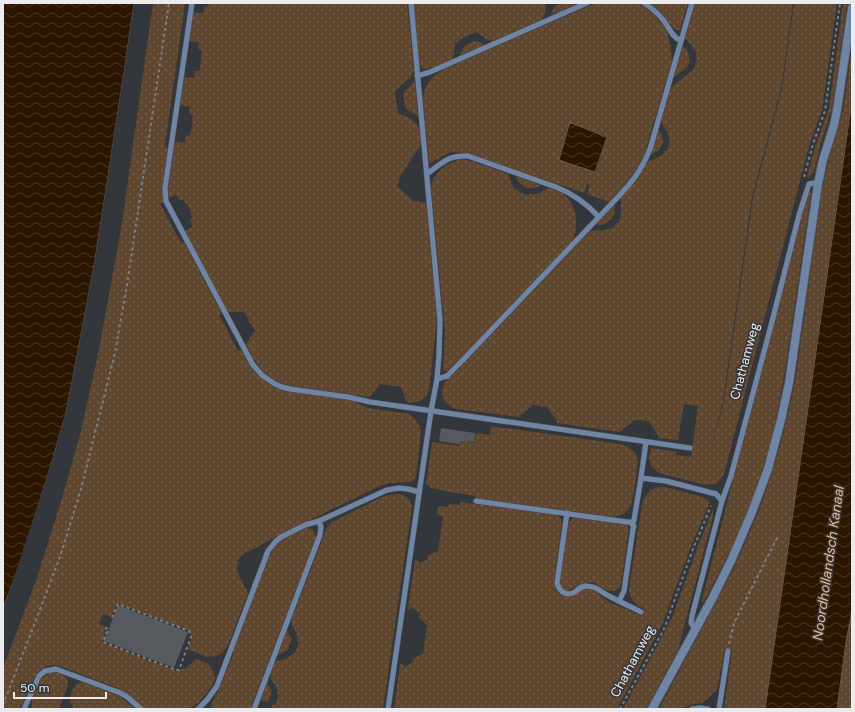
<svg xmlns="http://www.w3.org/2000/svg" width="855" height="712" font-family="'DM Sans',sans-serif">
  <defs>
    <pattern id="grass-dots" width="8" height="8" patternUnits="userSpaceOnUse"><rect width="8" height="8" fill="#5f462e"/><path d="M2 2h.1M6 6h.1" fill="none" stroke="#76614d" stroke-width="1.8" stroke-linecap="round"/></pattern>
    <pattern id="water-waves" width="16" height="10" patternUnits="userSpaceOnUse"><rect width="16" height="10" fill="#2b1601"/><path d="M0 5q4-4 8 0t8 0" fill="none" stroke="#4a3826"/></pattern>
  </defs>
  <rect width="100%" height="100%" fill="#33363a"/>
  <g fill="url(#grass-dots)" fill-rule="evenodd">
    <path d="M153,3H185L165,145L168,149L163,186L164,201L160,204L181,243L184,242L222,314L219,315L238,351L242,349L251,366L259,376L273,386L287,391L348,399L368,408L409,414C416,419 419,423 421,431L416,476L413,481L410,482L391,483L382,485L283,533L246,553L245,552L237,561L239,562L237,568L238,573L248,593L228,645L223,652L217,656L206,657L188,649L192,637L189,631L117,603L111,617L103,614L99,624L106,627L104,631L106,632L102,642L176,671L186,668L196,659L207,663L210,666L213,671L215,677L213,685L199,702L189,709H145L129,695L120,689L60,666C42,662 36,674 29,688C26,695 23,702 20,709H3V668L36,581L62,498L81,431L97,359L108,301L122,223Z"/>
    <path d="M209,3H407L414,71C412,75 409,80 405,82C401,86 398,87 395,92L398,113C406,117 414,119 419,127L421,144L401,175L397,186L413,201L425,202L426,204L437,318L429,390C425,400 417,404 407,402L401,387L380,384L370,397L287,385C264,378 256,365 246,344L255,331L244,312H228L185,231L193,226L190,220L193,218L190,212L191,211L183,199L180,201L176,194L169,198L168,189L175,141L185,143L186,135L190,136L193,122L192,121L193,114H189L190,107L180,105L184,77L194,78L195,71H199L202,58L201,57L202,50L198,49L199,42L189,41L193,13H203L205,6L208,7Z"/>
    <path d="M413,3H546L545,13L542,20L492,41L486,39L476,32C469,35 461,38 455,44C454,48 455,52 453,57C449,62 429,70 423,69L419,64Z"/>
    <polygon points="561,3 573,3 576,5 551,15 554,7"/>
    <path d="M596,3H636L641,5L653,13L663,25L667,32L670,44L672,61L645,152C637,172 624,186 609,202L587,194L590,185L587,184L584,193L466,153L451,152L447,154L430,163L429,162L423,99C425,82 433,75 448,67ZM571,123L607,137L596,172L581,168L559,159L569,125Z"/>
    <polygon points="650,3 688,3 680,30 676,30 673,28 661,12"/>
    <path d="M695,3H793L781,89L752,197L723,401L708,461L724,401L753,198L782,89L794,3H837L822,110L809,146L724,474L720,480L715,484L705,485L659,473L652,467L650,462L649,458L651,448L677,452L676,455L691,457L698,406L684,404L678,440L658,438V435L649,422L647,421L635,420L619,432L557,423V421L547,407L533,405L519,417L456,409C443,406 438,391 446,381C449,377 453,374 456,372L590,231L604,230L611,228H612L619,221L621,215V198L637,179L648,162L662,155L666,150L667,151L670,140L669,139C669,131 664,128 661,121L670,90V88L693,70L695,66L696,61L697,60L695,49L694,50L692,46L685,38Z"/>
    <polygon points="843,3 847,3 832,108 820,146 814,172 808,178 807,177 815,147 829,108"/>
    <path d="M475,41L480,42L484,45L460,55C464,45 465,46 475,41Z"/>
    <polygon points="683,46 687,49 690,62 687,67 673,78"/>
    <polygon points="852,48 852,96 765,709 724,709 732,650 725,649 717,689 710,697 702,703 690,705 681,709 659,709 735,566 759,511 774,467 782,439 795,383 822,190 830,155 843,111"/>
    <polygon points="415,81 418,116 407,110 405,106 403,96 405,91"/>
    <path d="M658,129C663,135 665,143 659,150C657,152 653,153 651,155Z"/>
    <path d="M462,159L474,162L508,174C511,180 511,188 519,191V192L529,196V194H538L548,188C552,189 557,190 560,192C577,202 580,225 572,241L459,360L447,371H443L445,331L431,187C433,173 449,161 462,159Z"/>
    <path d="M516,176L540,185C532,192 518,187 516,176Z"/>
    <path d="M809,192L811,193L787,357C783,384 778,410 772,436C757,494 733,550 703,602L702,603V600L803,209Z"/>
    <path d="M615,205L614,215C608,222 606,225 596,225Z"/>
    <path d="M491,426L620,444C627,446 635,450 637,457C639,463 634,494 632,501C631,504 630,508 628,510C624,514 619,516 614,517L476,498V496L443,491V490L430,488V486L426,485L432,442L459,446L461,431L465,432L464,441L474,443L476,433L490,435Z"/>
    <path d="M657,487H665L703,497L710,502L690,549L662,625L617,709H394L400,664L402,663L404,667L414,662L412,659L423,654L427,625L418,617L420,614L412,607L410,610L408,609L415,560H417L419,563L428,559L427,556L438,551L443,516L437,515L438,506L448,507L449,504L460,505V502L557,515L561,519L562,523L554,579C554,586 555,592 562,595C574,601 577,588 587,589C600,591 596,594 605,599C608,602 612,603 616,605C624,608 633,612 641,616L644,609C635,604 630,599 629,589L643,500L650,490Z"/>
    <path d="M398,494C406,495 410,498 412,506L383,709H271L273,704L275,705L279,694H277C278,687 274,684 271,679C269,674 273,664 277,661C280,660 284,660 287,658C290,657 291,654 295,653L299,642L297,641V634L292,625L291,621L327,527L332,522L382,497L389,495Z"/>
    <polygon points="713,509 713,516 678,650 646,709 623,709 662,637 672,618 698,546"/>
    <path d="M575,518H579L625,524L629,527L621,585C614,596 606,590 597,585V583L587,582L586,583C585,584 580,584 579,585C571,588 565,597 560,583L568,525L572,519Z"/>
    <path d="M306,528C313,528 315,531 316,538L250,709H210L215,696L218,692L234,652L233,649L237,638L267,561C270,556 272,551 275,546C282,537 296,533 306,528Z"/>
    <polygon points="852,610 852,709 837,709 846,642"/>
    <polygon points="287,630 292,640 291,640 288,650 278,655"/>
    <path d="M54,672C62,674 69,676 68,685L59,709H32C30,700 36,684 42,678C46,674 50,673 54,672Z"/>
    <path d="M84,682L119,696L135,709H72L73,706C67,700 72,688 78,683Z"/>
    <polygon points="267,683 272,691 268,702 261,700"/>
  </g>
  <g fill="url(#water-waves)" stroke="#645648">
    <polygon points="3,3 134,3 125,66 95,260 85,314 66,413 50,468 21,560 3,609"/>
    <polygon points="852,100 852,610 846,642 837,709 765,709"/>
    <polygon points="571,123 607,137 595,172 559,160 569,125"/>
  </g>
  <polygon fill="#33363a" points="134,3 136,3 127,66 97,260 87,314 68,413 52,468 23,560 12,591 5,610 3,611 50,468 66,413 85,314 95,260 125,66"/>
  <g fill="#56595e">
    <polygon points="441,428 475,433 474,442 460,441 459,444 439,441"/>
    <polygon points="118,605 188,632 174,668 104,641"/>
  </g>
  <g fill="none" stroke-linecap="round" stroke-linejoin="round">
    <g stroke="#505357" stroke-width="6">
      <g id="service">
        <polyline points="192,3 165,188 166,201 253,365 263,376 275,384 282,387 290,389 348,397 370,402 690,448"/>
        <path d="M644,3C652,8 658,13 664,21C669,28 672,37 681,41"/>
        <polyline points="417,76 430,72 587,3"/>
        <path d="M427,174C442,163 448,155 468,156L556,187C574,194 586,203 599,217"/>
        <path d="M437,379L447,376L461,362L617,198C633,181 641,171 650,149L692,3"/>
        <polyline points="641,478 666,481 716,494 722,501"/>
        <polyline points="476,501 627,522 630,522 632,524"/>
        <path d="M567,513L557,583C559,590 564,596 573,593C579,590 579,586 587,586C599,587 600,592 609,596C620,602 631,607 641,612"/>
        <polyline points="619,601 624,591 633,529 634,526 632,524 634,520 641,478 646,442"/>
        <polyline points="695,629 691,623 692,616 722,501 731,476 773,318 799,215 809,184 814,183 818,184"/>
        <polyline points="24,709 39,676 45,671 56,669 118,692 126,696 141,709"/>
        <polyline points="198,709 207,700 217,686 268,551 276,541 281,537 305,525 319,521 387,490 399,488 408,489 419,492"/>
        <polyline points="254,709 320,535 321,527 319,521"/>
        <polyline points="388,709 431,411 437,379 439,355 440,320 411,3"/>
        <polyline points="692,709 700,708 708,709"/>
        <polyline points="719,709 728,651"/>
      </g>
    </g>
    <g stroke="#505357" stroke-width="10">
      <polyline id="minor" points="652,709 712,599 731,561 752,512 768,469 781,420 789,383 818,184 823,160 834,125 837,110 852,8"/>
    </g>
    <g stroke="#7b7e82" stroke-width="2" stroke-dasharray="3 3" stroke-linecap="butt">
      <polyline points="804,177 813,144 825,111 840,3"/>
      <polyline points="107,627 105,631 107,632 103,642 176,670 179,670 191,637 189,631 118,604 112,618"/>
      <polyline points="729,644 734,623 778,536"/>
      <polyline points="3,705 36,620 61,554 81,489 115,353 127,285 169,3"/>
      <polyline points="620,709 664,629 693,549 711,506"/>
    </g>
    <use href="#service" stroke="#7084a4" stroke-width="5"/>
    <use href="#minor" stroke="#7084a4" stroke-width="8"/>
  </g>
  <g text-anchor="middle" stroke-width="3" stroke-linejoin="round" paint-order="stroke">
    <g font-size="13" fill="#eaecef" stroke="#33363a">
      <text transform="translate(744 361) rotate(-75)" y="5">Chathamweg</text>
      <text transform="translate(632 661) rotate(-62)" y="5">Chathamweg</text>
    </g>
    <g font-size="14" font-style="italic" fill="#edb886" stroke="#33363a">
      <text transform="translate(828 563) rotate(-82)" y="5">Noordhollandsch Kanaal</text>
    </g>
  </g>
  <rect width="855" height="712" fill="none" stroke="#eaecef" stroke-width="8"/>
  <path d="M14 692v6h92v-6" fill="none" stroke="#eaecef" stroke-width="2"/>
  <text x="20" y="692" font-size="12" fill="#eaecef" stroke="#33363a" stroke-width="3" paint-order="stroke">50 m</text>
</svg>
